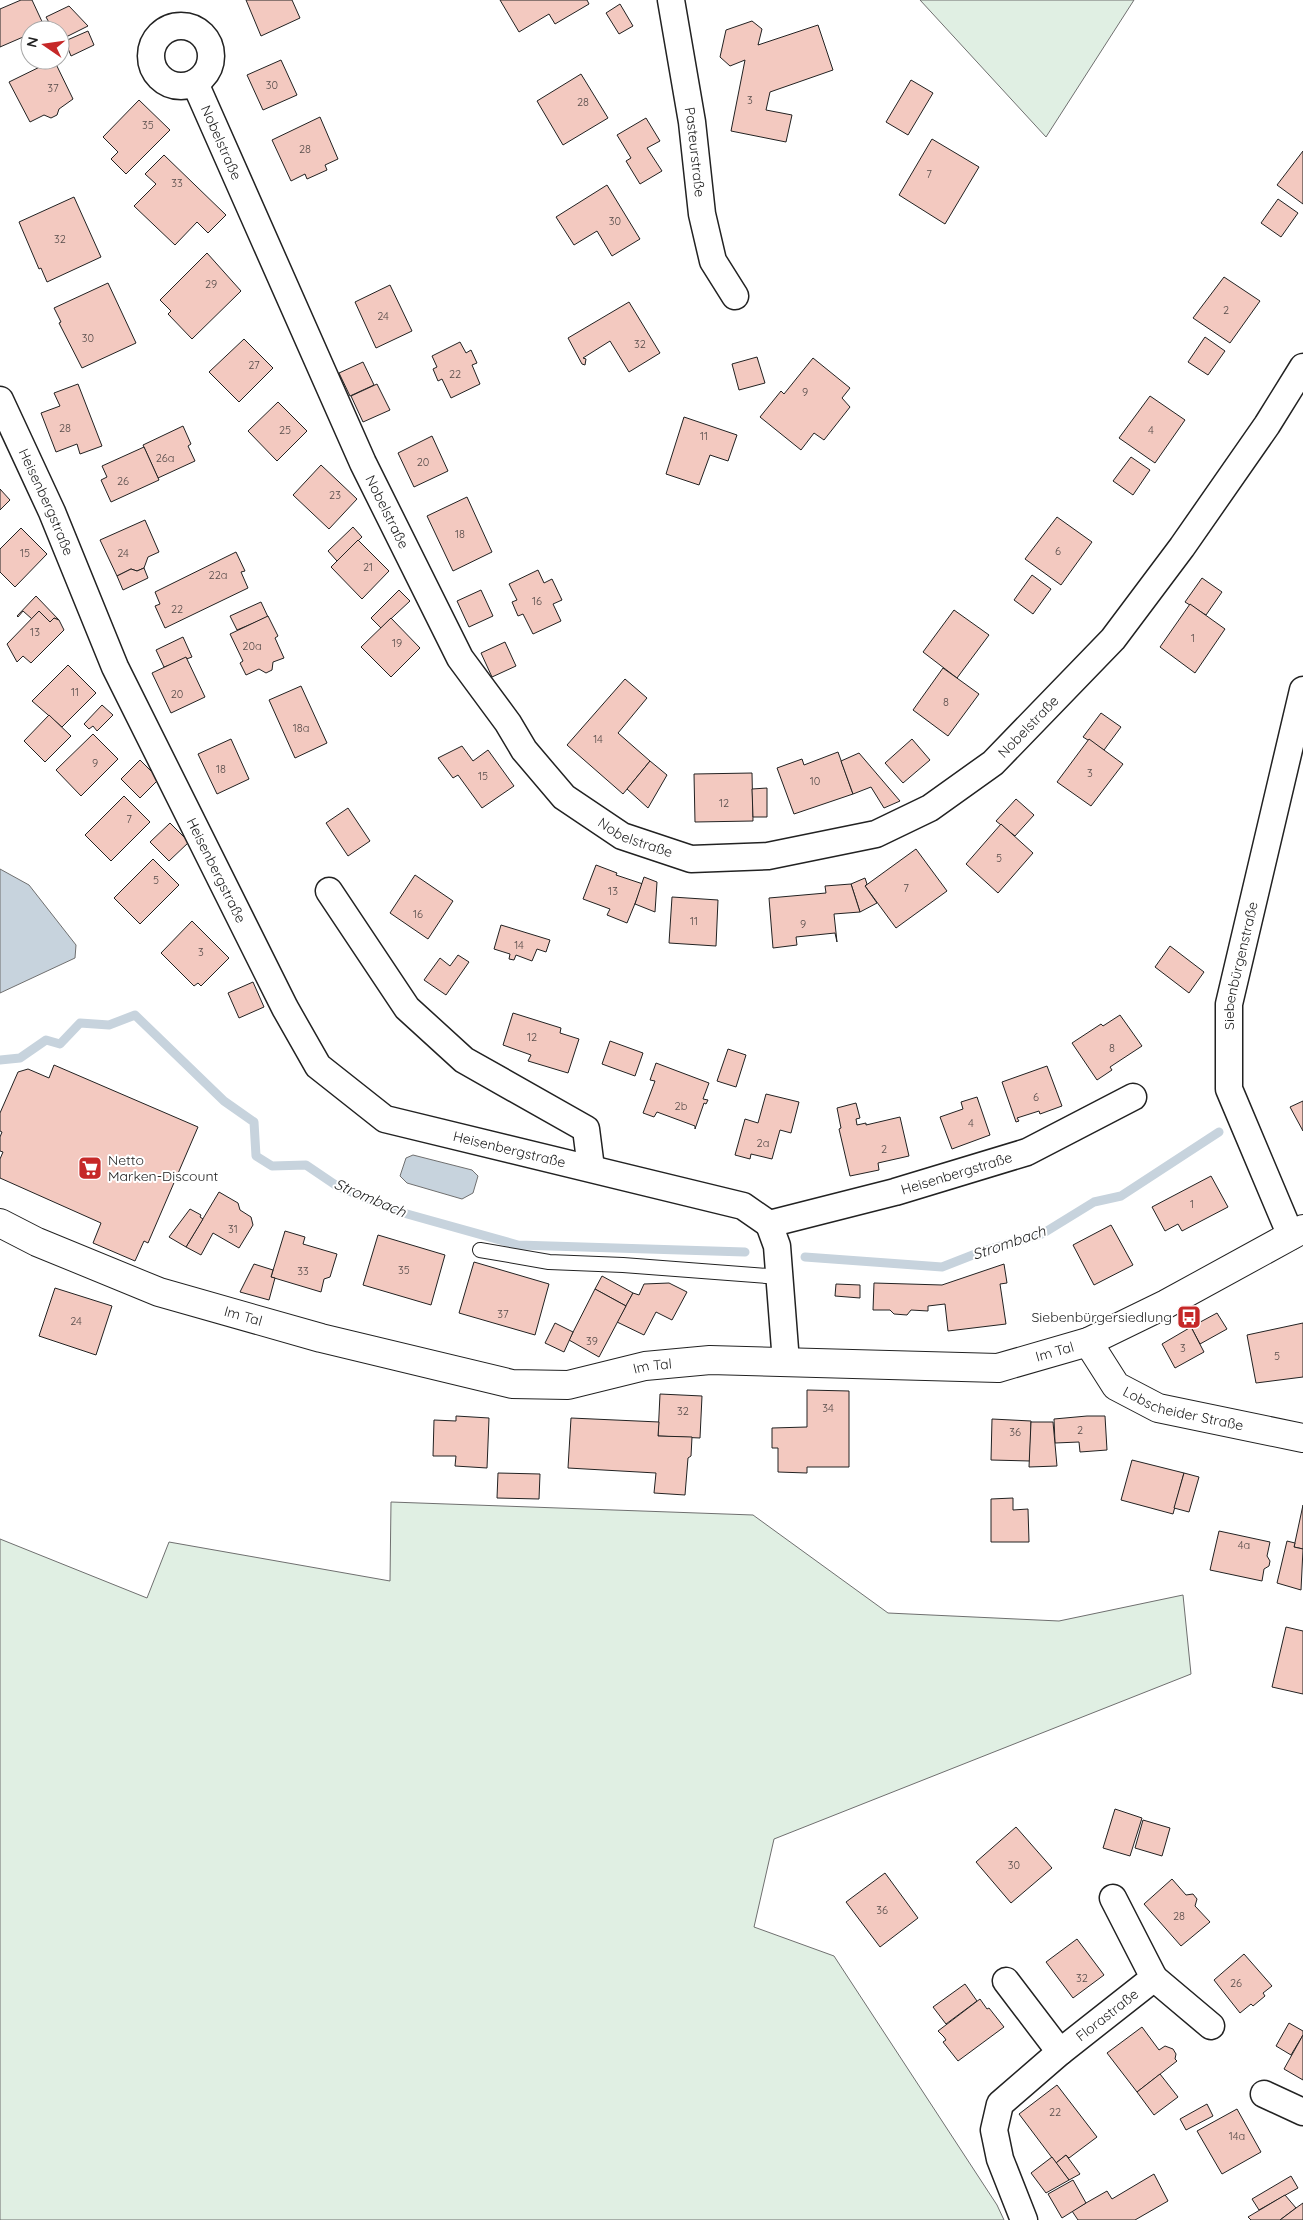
<svg xmlns="http://www.w3.org/2000/svg" width="1303" height="2220" font-family="Quicksand,sans-serif">
  <rect width="100%" height="100%" fill="#fff"/>
  <g fill="#e0efe3" stroke="#6f6f6f">
    <polygon points="920,0 1134,0 1046,137"/>
    <polygon points="391,1502 753,1515 888,1613 1059,1621 1183,1595 1191,1674 774,1839 754,1927 834,1956 997,2205 1004,2220 0,2220 0,1539 147,1598 169,1542 390,1581"/>
  </g>
  <g fill="#c7d3dd" stroke="#6f6f6f">
    <polygon points="0,869 29,885 76,945 75,958 0,993"/>
    <polygon points="413,1155 472,1170 478,1176 473,1193 462,1199 407,1183 400,1176 406,1158"/>
  </g>
  <g fill="none" stroke-linecap="round" stroke-linejoin="round">
    <g stroke="#c7d3dd" stroke-width="9">
      <polyline points="0,1060 20,1058 46,1040 60,1044 80,1023 109,1025 135,1015 224,1101 254,1122 256,1156 272,1166 306,1165 337,1186 400,1212 518,1245 745,1252"/>
      <polyline points="805,1257 942,1267 983,1251 1042,1234 1094,1202 1121,1196 1219,1132"/>
    </g>
  </g>
  <g fill="#f3c9c0" stroke="#222">
    <polygon points="21,0 32,0 45,28 30,30 30,34 0,47 0,9"/>
    <polygon points="246,0 292,0 300,18 261,36"/>
    <polygon points="500,0 587,0 589,4 555,24 549,14 519,32"/>
    <polygon points="620,4 633,26 619,34 606,13"/>
    <polygon points="69,6 88,26 60,40 60,30 53,30 46,17"/>
    <polygon points="752,21 762,29 758,45 818,25 833,70 770,92 766,110 792,115 786,142 731,131 745,60 730,66 720,57 726,30"/>
    <polygon points="88,31 94,45 71,56 65,41"/>
    <polygon points="54,60 73,99 59,109 57,115 51,118 44,115 30,122 9,82"/>
    <polygon points="281,60 297,95 263,110 247,75"/>
    <polygon points="581,74 608,118 563,145 537,101"/>
    <polygon points="911,80 933,93 908,135 886,122"/>
    <polygon points="139,100 170,130 126,174 111,159 118,152 103,137"/>
    <polygon points="320,117 338,159 325,165 327,170 307,179 305,174 291,181 272,140"/>
    <polygon points="646,118 660,141 647,148 662,171 640,184 626,161 631,158 617,135"/>
    <polygon points="932,139 979,167 945,224 899,195"/>
    <polygon points="1303,151 1303,204 1277,185"/>
    <polygon points="164,155 226,215 208,233 197,222 175,245 134,206 156,184 145,174"/>
    <polygon points="607,185 640,239 612,256 597,231 574,245 556,217"/>
    <polygon points="74,197 101,257 47,282 41,268 39,269 19,222"/>
    <polygon points="1278,199 1298,213 1281,237 1261,223"/>
    <polygon points="207,253 241,291 192,339 168,314 171,311 160,300"/>
    <polygon points="1224,277 1260,301 1230,343 1193,318"/>
    <polygon points="108,283 136,343 82,368 59,323 61,322 54,308"/>
    <polygon points="390,285 412,331 376,348 355,302"/>
    <polygon points="629,302 660,353 629,372 610,341 583,358 586,359 585,365 582,364 568,338"/>
    <polygon points="1205,337 1225,351 1208,375 1188,362"/>
    <polygon points="244,339 273,368 239,402 209,372"/>
    <polygon points="460,342 466,353 471,350 477,363 472,365 480,384 451,398 442,379 438,381 433,369 437,367 432,356"/>
    <polygon points="757,357 765,383 739,390 732,364"/>
    <polygon points="813,358 850,388 842,398 850,407 824,440 814,433 801,450 760,417 781,391 784,394"/>
    <polygon points="363,362 374,385 350,396 339,373"/>
    <polygon points="78,384 102,446 80,454 77,444 56,452 41,413 60,406 54,393"/>
    <polygon points="377,384 390,410 363,422 351,396"/>
    <polygon points="1150,396 1185,420 1155,463 1119,438"/>
    <polygon points="278,402 307,431 277,461 248,431"/>
    <polygon points="684,417 737,435 728,461 710,455 699,485 666,474"/>
    <polygon points="183,426 191,444 188,446 195,461 158,478 143,445"/>
    <polygon points="432,436 448,471 414,487 398,453"/>
    <polygon points="144,447 159,480 111,502 101,480 107,477 102,466"/>
    <polygon points="1131,457 1150,470 1133,495 1113,481"/>
    <polygon points="321,465 357,499 329,529 293,495"/>
    <polygon points="0,489 10,500 0,510"/>
    <polygon points="467,497 492,552 453,571 427,516"/>
    <polygon points="1057,517 1092,542 1061,585 1025,559"/>
    <polygon points="145,520 159,552 148,557 144,568 137,571 131,569 117,576 100,540"/>
    <polygon points="353,527 362,537 337,561 328,551"/>
    <polygon points="21,528 47,554 15,587 0,572 0,549"/>
    <polygon points="358,540 389,571 362,599 331,567"/>
    <polygon points="236,552 245,571 241,572 248,588 165,628 155,606 160,604 155,592"/>
    <polygon points="144,568 148,578 123,590 117,576 131,569 137,571"/>
    <polygon points="538,570 544,583 552,579 562,600 553,604 561,621 533,634 523,614 518,616 512,602 517,600 509,584"/>
    <polygon points="1032,575 1051,589 1033,614 1014,600"/>
    <polygon points="1202,578 1222,592 1206,615 1185,602"/>
    <polygon points="399,590 410,601 381,628 371,618"/>
    <polygon points="481,590 493,616 469,627 457,601"/>
    <polygon points="36,596 59,620 54,618 50,622 39,611 32,619 23,611 18,617 17,616"/>
    <polygon points="261,602 268,617 237,630 230,616"/>
    <polygon points="1190,604 1225,629 1195,673 1160,647"/>
    <polygon points="954,610 989,635 957,678 923,652"/>
    <polygon points="39,611 50,622 54,618 59,620 64,630 31,663 23,656 17,662 7,644"/>
    <polygon points="268,616 278,636 275,638 284,658 273,662 272,670 266,673 259,669 246,675 240,663 243,661 230,634"/>
    <polygon points="391,618 420,648 391,677 361,647"/>
    <polygon points="183,637 192,657 164,667 156,650"/>
    <polygon points="505,642 516,666 492,677 481,653"/>
    <polygon points="186,657 205,697 171,713 152,673"/>
    <polygon points="68,665 96,693 62,727 32,701"/>
    <polygon points="943,668 979,694 948,736 913,710"/>
    <polygon points="625,679 647,698 618,733 650,761 623,794 567,745"/>
    <polygon points="301,686 327,743 295,758 269,700"/>
    <polygon points="102,705 113,715 97,731 93,726 89,729 84,724"/>
    <polygon points="1101,713 1121,727 1104,750 1083,737"/>
    <polygon points="49,715 71,736 45,762 24,741"/>
    <polygon points="93,734 118,759 81,796 56,770"/>
    <polygon points="231,739 249,779 217,794 198,754"/>
    <polygon points="912,739 930,760 903,783 885,763"/>
    <polygon points="1089,739 1123,764 1091,806 1057,782"/>
    <polygon points="462,746 473,761 488,750 514,786 482,808 458,775 453,778 438,758"/>
    <polygon points="838,752 853,794 794,814 777,768 802,759 804,765"/>
    <polygon points="859,753 900,801 884,808 871,787 853,794 841,761"/>
    <polygon points="140,760 159,779 140,798 121,779"/>
    <polygon points="650,761 667,775 648,808 627,789"/>
    <polygon points="752,773 753,821 695,822 694,774"/>
    <polygon points="767,788 767,817 753,817 752,789"/>
    <polygon points="124,796 150,822 111,861 85,835"/>
    <polygon points="1016,799 1034,815 1015,836 996,821"/>
    <polygon points="348,808 370,841 348,856 326,823"/>
    <polygon points="170,823 189,842 169,861 150,842"/>
    <polygon points="1001,824 1033,853 998,893 966,864"/>
    <polygon points="916,849 947,891 896,928 865,886"/>
    <polygon points="153,859 179,885 140,924 114,898"/>
    <polygon points="596,865 617,873 616,875 643,884 627,923 607,915 610,909 583,899"/>
    <polygon points="415,875 453,901 428,939 390,913"/>
    <polygon points="644,877 657,882 655,912 635,904"/>
    <polygon points="865,878 867,884 865,886 877,903 860,912 851,884"/>
    <polygon points="851,884 860,912 834,914 837,942 835,933 796,937 797,945 773,948 769,898 826,893 825,886"/>
    <polygon points="672,897 718,900 716,946 669,943"/>
    <polygon points="192,921 229,958 201,986 198,983 194,986 161,953"/>
    <polygon points="501,925 550,940 546,952 537,949 532,961 516,955 514,960 509,959 510,954 494,949"/>
    <polygon points="1170,946 1204,972 1189,993 1155,967"/>
    <polygon points="458,955 469,962 446,995 424,980 440,958 450,966"/>
    <polygon points="253,982 264,1007 239,1018 228,993"/>
    <polygon points="513,1013 561,1028 560,1033 579,1039 568,1073 528,1061 531,1055 503,1045"/>
    <polygon points="1120,1015 1142,1046 1110,1067 1112,1070 1097,1080 1072,1043 1101,1024 1103,1026"/>
    <polygon points="610,1041 643,1053 635,1076 602,1064"/>
    <polygon points="728,1049 746,1055 736,1087 717,1081"/>
    <polygon points="656,1063 709,1083 703,1099 708,1100 706,1104 704,1103 695,1129 695,1126 657,1112 654,1117 643,1113 655,1081 650,1080"/>
    <polygon points="54,1065 198,1127 148,1243 144,1241 135,1261 93,1243 101,1223 0,1178 0,1159 3,1152 0,1151 0,1137 2,1132 0,1131 0,1113 18,1072 28,1069 49,1078"/>
    <polygon points="1047,1066 1062,1106 1040,1114 1039,1111 1017,1118 1019,1121 1016,1122 1002,1082"/>
    <polygon points="766,1094 799,1102 791,1133 780,1130 772,1159 751,1154 750,1159 735,1155 745,1119 758,1123"/>
    <polygon points="977,1097 990,1135 952,1149 940,1117 963,1109 961,1102"/>
    <polygon points="1303,1101 1303,1131 1290,1107"/>
    <polygon points="856,1103 860,1118 856,1119 857,1125 866,1123 866,1125 900,1117 909,1156 878,1163 879,1170 850,1176 839,1129 841,1128 837,1108"/>
    <polygon points="1211,1176 1228,1207 1182,1231 1178,1224 1165,1231 1152,1207"/>
    <polygon points="219,1192 238,1203 240,1210 251,1217 253,1225 239,1248 213,1233 201,1255 186,1247"/>
    <polygon points="190,1209 201,1215 200,1217 203,1219 186,1247 169,1237"/>
    <polygon points="1111,1225 1133,1265 1094,1285 1073,1245"/>
    <polygon points="285,1231 305,1237 303,1244 337,1254 330,1277 324,1279 321,1292 271,1277"/>
    <polygon points="378,1235 445,1255 431,1305 363,1285"/>
    <polygon points="474,1262 549,1284 535,1335 459,1313"/>
    <polygon points="254,1264 273,1270 271,1277 275,1278 269,1300 240,1292"/>
    <polygon points="1004,1264 1007,1283 1000,1284 1006,1324 948,1331 945,1304 928,1306 928,1311 911,1310 907,1315 894,1314 890,1310 873,1310 874,1283 942,1285"/>
    <polygon points="602,1276 633,1293 626,1306 595,1289"/>
    <polygon points="669,1283 687,1292 672,1320 656,1312 644,1335 617,1322 633,1293 639,1295 644,1284"/>
    <polygon points="836,1284 860,1285 860,1298 835,1296"/>
    <polygon points="55,1288 112,1306 96,1355 39,1336"/>
    <polygon points="595,1289 626,1306 599,1357 569,1340"/>
    <polygon points="1217,1313 1227,1329 1200,1344 1191,1327"/>
    <polygon points="555,1323 573,1332 564,1352 545,1343"/>
    <polygon points="1303,1323 1303,1377 1256,1383 1247,1335"/>
    <polygon points="1191,1327 1204,1352 1175,1368 1162,1344"/>
    <polygon points="807,1390 849,1391 849,1467 807,1467 807,1473 778,1472 778,1448 772,1448 772,1428 807,1427"/>
    <polygon points="660,1394 702,1396 700,1438 658,1436"/>
    <polygon points="456,1416 489,1418 487,1468 455,1466 456,1456 433,1456 434,1420 456,1421"/>
    <polygon points="1087,1416 1105,1416 1107,1450 1080,1452 1079,1442 1055,1443 1054,1419"/>
    <polygon points="571,1418 659,1422 658,1436 692,1437 691,1456 688,1458 685,1495 654,1493 656,1473 568,1468"/>
    <polygon points="992,1419 1031,1421 1030,1461 991,1460"/>
    <polygon points="1031,1422 1053,1422 1057,1466 1029,1467"/>
    <polygon points="1132,1460 1184,1473 1173,1514 1121,1500"/>
    <polygon points="498,1473 540,1474 539,1499 497,1498"/>
    <polygon points="1184,1473 1199,1477 1189,1512 1174,1508"/>
    <polygon points="1013,1498 1013,1510 1028,1509 1029,1542 991,1542 991,1499"/>
    <polygon points="1303,1505 1303,1549 1294,1547"/>
    <polygon points="1219,1531 1270,1542 1267,1556 1270,1561 1269,1566 1264,1569 1262,1581 1210,1570"/>
    <polygon points="1287,1541 1295,1543 1294,1547 1303,1549 1301,1590 1277,1583"/>
    <polygon points="1286,1627 1303,1631 1303,1694 1272,1687"/>
    <polygon points="1115,1809 1142,1818 1130,1856 1103,1848"/>
    <polygon points="1143,1820 1170,1828 1162,1856 1135,1848"/>
    <polygon points="1016,1827 1052,1868 1011,1903 976,1862"/>
    <polygon points="885,1873 918,1918 880,1947 846,1902"/>
    <polygon points="1172,1879 1186,1895 1193,1894 1197,1899 1195,1906 1210,1922 1181,1946 1144,1904"/>
    <polygon points="1077,1939 1104,1975 1073,1998 1046,1962"/>
    <polygon points="1244,1954 1272,1986 1263,1993 1265,1996 1253,2006 1251,2004 1240,2013 1214,1980"/>
    <polygon points="965,1984 977,2001 946,2024 933,2007"/>
    <polygon points="980,1999 987,2009 989,2008 1004,2027 958,2061 943,2042 946,2040 944,2037 938,2031"/>
    <polygon points="1289,2023 1303,2031 1303,2035 1291,2055 1276,2046"/>
    <polygon points="1142,2027 1159,2050 1165,2046 1173,2049 1176,2054 1175,2059 1177,2061 1137,2092 1107,2053"/>
    <polygon points="1303,2035 1303,2080 1284,2069"/>
    <polygon points="1160,2074 1178,2097 1154,2115 1137,2092"/>
    <polygon points="1057,2085 1097,2137 1069,2158 1066,2155 1056,2163 1019,2114"/>
    <polygon points="1207,2104 1213,2116 1186,2130 1180,2119"/>
    <polygon points="1237,2109 1261,2152 1222,2174 1197,2131"/>
    <polygon points="1066,2155 1080,2174 1069,2180 1056,2163"/>
    <polygon points="1052,2157 1069,2180 1046,2193 1031,2173"/>
    <polygon points="1154,2174 1168,2201 1135,2220 1078,2220 1072,2211 1107,2191 1112,2199"/>
    <polygon points="1291,2176 1298,2188 1259,2210 1252,2199"/>
    <polygon points="1073,2180 1086,2203 1062,2218 1048,2194"/>
    <polygon points="1285,2195 1296,2208 1280,2220 1251,2220 1248,2217"/>
    <polygon points="1303,2203 1303,2220 1280,2220 1296,2208"/>
  </g>
  <g fill="none" stroke-linecap="round" stroke-linejoin="round">
    <g stroke="#222" stroke-width="16">
      <polyline id="lane" points="480,1250 549,1262 623,1265 780,1277"/>
    </g>
    <g stroke="#222" stroke-width="29">
      <g id="street">
        <path id="s1" d="M671,0L692,122L702,214L713,261L735,296"/>
        <circle cx="181" cy="56" r="30"/>
        <path id="s2" d="M195,83L363,463L460,658L508,723L524,750L564,797L622,836L691,859L768,856L876,834L930,808L993,763L1113,639L1182,547L1267,425L1303,367"/>
        <path id="s3" d="M0,400L52,512L115,667L285,1008L318,1066L385,1119L743,1206L769,1224"/>
        <polyline points="329,891 407,1008 464,1060 586,1129 591,1168"/>
        <path id="s4" d="M1291,1236L1229,1089V1004L1303,690"/>
        <path id="s5" d="M786,1362L777,1246L769,1224L895,1192L1027,1152L1133,1097"/>
        <polyline points="1154,1978 1211,2026"/>
        <polyline points="1006,1981 1060,2052"/>
        <polyline points="1264,2094 1303,2112"/>
        <path id="s6" d="M1024,2220L1000,2159L994,2130L1000,2104L1060,2052L1154,1978L1113,1898"/>
      </g>
    </g>
    <g stroke="#222" stroke-width="30">
      <g id="secondary">
        <path id="s7" d="M0,1223L37,1242L159,1292L321,1338L512,1384L568,1385L645,1366L710,1360L998,1368L1088,1342L1166,1304L1303,1229"/>
        <path id="s8" d="M1088,1342L1116,1386L1158,1408L1303,1438"/>
      </g>
    </g>
    <use href="#lane" stroke="#fff" stroke-width="14"/>
    <use href="#street" stroke="#fff" stroke-width="26"/>
    <use href="#secondary" stroke="#fff" stroke-width="28"/>
  </g>
  <defs>
    <g id="supermarket-square" transform="scale(1.25)"><rect x="-9" y="-9" width="18" height="18" rx="4" fill="#c62828" stroke="#fff"/><path d="M-6-5.5h2.5l.6 2H6L4.5 2H-2.5L-4.4-4H-6ZM-1.5 3.2a1.3 1.3 0 1 0 .1 0ZM3 3.2a1.3 1.3 0 1 0 .1 0Z" fill="#fff"/></g>
    <g id="bus-square" transform="scale(1.25)"><rect x="-9" y="-9" width="18" height="18" rx="4" fill="#c62828" stroke="#fff"/><path d="M-5-6H5V4H4V6H2V4H-2V6H-4V4H-5ZM-3.5-4V0h7V-4ZM-3.5 1.2v1.5H-2V1.2ZM2 1.2v1.5H3.5V1.2Z" fill="#fff"/></g>
  </defs>
  <g fill-rule="evenodd">
    <use href="#supermarket-square" x="90" y="1168"/>
    <use href="#bus-square" x="1189" y="1317"/>
  </g>
  <g text-anchor="middle" stroke-width="4" stroke-linejoin="round" paint-order="stroke">
    <g font-size="11" fill="#564c4a">
      <text x="272" y="89">30</text>
      <text x="53" y="92">37</text>
      <text x="750" y="104">3</text>
      <text x="583" y="106">28</text>
      <text x="148" y="129">35</text>
      <text x="305" y="153">28</text>
      <text x="929" y="178">7</text>
      <text x="177" y="187">33</text>
      <text x="615" y="225">30</text>
      <text x="60" y="243">32</text>
      <text x="211" y="288">29</text>
      <text x="1226" y="314">2</text>
      <text x="383" y="320">24</text>
      <text x="88" y="342">30</text>
      <text x="640" y="348">32</text>
      <text x="254" y="369">27</text>
      <text x="455" y="378">22</text>
      <text x="805" y="396">9</text>
      <text x="65" y="432">28</text>
      <text x="285" y="434">25</text>
      <text x="1151" y="434">4</text>
      <text x="704" y="440">11</text>
      <text x="165" y="462">26a</text>
      <text x="423" y="466">20</text>
      <text x="123" y="485">26</text>
      <text x="335" y="499">23</text>
      <text x="460" y="538">18</text>
      <text x="1058" y="555">6</text>
      <text x="25" y="557">15</text>
      <text x="123" y="557">24</text>
      <text x="368" y="571">21</text>
      <text x="218" y="579">22a</text>
      <text x="537" y="605">16</text>
      <text x="177" y="613">22</text>
      <text x="35" y="636">13</text>
      <text x="1193" y="642">1</text>
      <text x="397" y="647">19</text>
      <text x="252" y="650">20a</text>
      <text x="75" y="696">11</text>
      <text x="177" y="698">20</text>
      <text x="946" y="706">8</text>
      <text x="301" y="732">18a</text>
      <text x="598" y="743">14</text>
      <text x="95" y="767">9</text>
      <text x="221" y="773">18</text>
      <text x="1090" y="777">3</text>
      <text x="483" y="780">15</text>
      <text x="815" y="785">10</text>
      <text x="724" y="807">12</text>
      <text x="129" y="823">7</text>
      <text x="999" y="862">5</text>
      <text x="156" y="884">5</text>
      <text x="906" y="892">7</text>
      <text x="613" y="895">13</text>
      <text x="418" y="918">16</text>
      <text x="694" y="925">11</text>
      <text x="803" y="928">9</text>
      <text x="519" y="949">14</text>
      <text x="201" y="956">3</text>
      <text x="532" y="1041">12</text>
      <text x="1112" y="1052">8</text>
      <text x="1036" y="1101">6</text>
      <text x="681" y="1110">2b</text>
      <text x="971" y="1127">4</text>
      <text x="763" y="1147">2a</text>
      <text x="884" y="1153">2</text>
      <text x="1192" y="1208">1</text>
      <text x="233" y="1233">31</text>
      <text x="404" y="1274">35</text>
      <text x="303" y="1275">33</text>
      <text x="503" y="1318">37</text>
      <text x="76" y="1325">24</text>
      <text x="592" y="1345">39</text>
      <text x="1183" y="1352">3</text>
      <text x="1277" y="1360">5</text>
      <text x="828" y="1412">34</text>
      <text x="683" y="1415">32</text>
      <text x="1080" y="1434">2</text>
      <text x="1015" y="1436">36</text>
      <text x="1244" y="1549">4a</text>
      <text x="1014" y="1869">30</text>
      <text x="882" y="1914">36</text>
      <text x="1179" y="1920">28</text>
      <text x="1082" y="1982">32</text>
      <text x="1236" y="1987">26</text>
      <text x="1055" y="2116">22</text>
      <text x="1237" y="2140">14a</text>
    </g>
    <g font-size="14" fill="#222" stroke="#fff">
      <text dy="5" stroke="none"><textPath href="#s2" startOffset="65">Nobelstraße</textPath></text>
      <text dy="5" stroke="none"><textPath href="#s1" startOffset="154">Pasteurstraße</textPath></text>
      <text dy="5" stroke="none"><textPath href="#s3" startOffset="112">Heisenbergstraße</textPath></text>
      <text dy="5" stroke="none"><textPath href="#s2" startOffset="470">Nobelstraße</textPath></text>
      <text dy="5" stroke="none"><textPath href="#s2" startOffset="1325">Nobelstraße</textPath></text>
      <text dy="5" stroke="none"><textPath href="#s2" startOffset="890">Nobelstraße</textPath></text>
      <text dy="5" stroke="none"><textPath href="#s3" startOffset="518">Heisenbergstraße</textPath></text>
      <text dy="5" stroke="none"><textPath href="#s4" startOffset="284">Siebenbürgenstraße</textPath></text>
      <text dy="5" stroke="none"><textPath href="#s3" startOffset="952">Heisenbergstraße</textPath></text>
      <text dy="5" stroke="none"><textPath href="#s5" startOffset="334">Heisenbergstraße</textPath></text>
      <text dy="5" stroke="none"><textPath href="#s7" startOffset="261">Im Tal</textPath></text>
      <text dy="5" stroke="none"><textPath href="#s7" startOffset="1086">Im Tal</textPath></text>
      <text dy="5" stroke="none"><textPath href="#s7" startOffset="681">Im Tal</textPath></text>
      <text dy="5" stroke="none"><textPath href="#s8" startOffset="124">Lobscheider Straße</textPath></text>
      <text dy="5" stroke="none"><textPath href="#s6" startOffset="261">Florastraße</textPath></text>
    </g>
    <g font-size="14" fill="#222" stroke="#fff" text-anchor="start">
      <text x="108" y="1165">Netto<tspan x="108" dy="16">Marken-Discount</tspan></text>
      <text x="1172" y="1322" text-anchor="end">Siebenbürgersiedlung</text>
    </g>
    <g font-size="15" font-style="italic" fill="#222" stroke="#fff">
      <text transform="translate(370 1198) rotate(23)" y="5">Strombach</text>
      <text transform="translate(1009 1243) rotate(-19)" y="5">Strombach</text>
    </g>
  </g>
  <g transform="translate(45 45) rotate(283)"><circle r="24" fill="#ffffff" stroke="#a7a7a7"/>
  <path d="M0-4L9 19L0 12L-9 19Z" fill="#c62828"/>
  <text y="-8" font-size="14" font-weight="bold" text-anchor="middle" fill="#222222">N</text>
  </g>
</svg>
